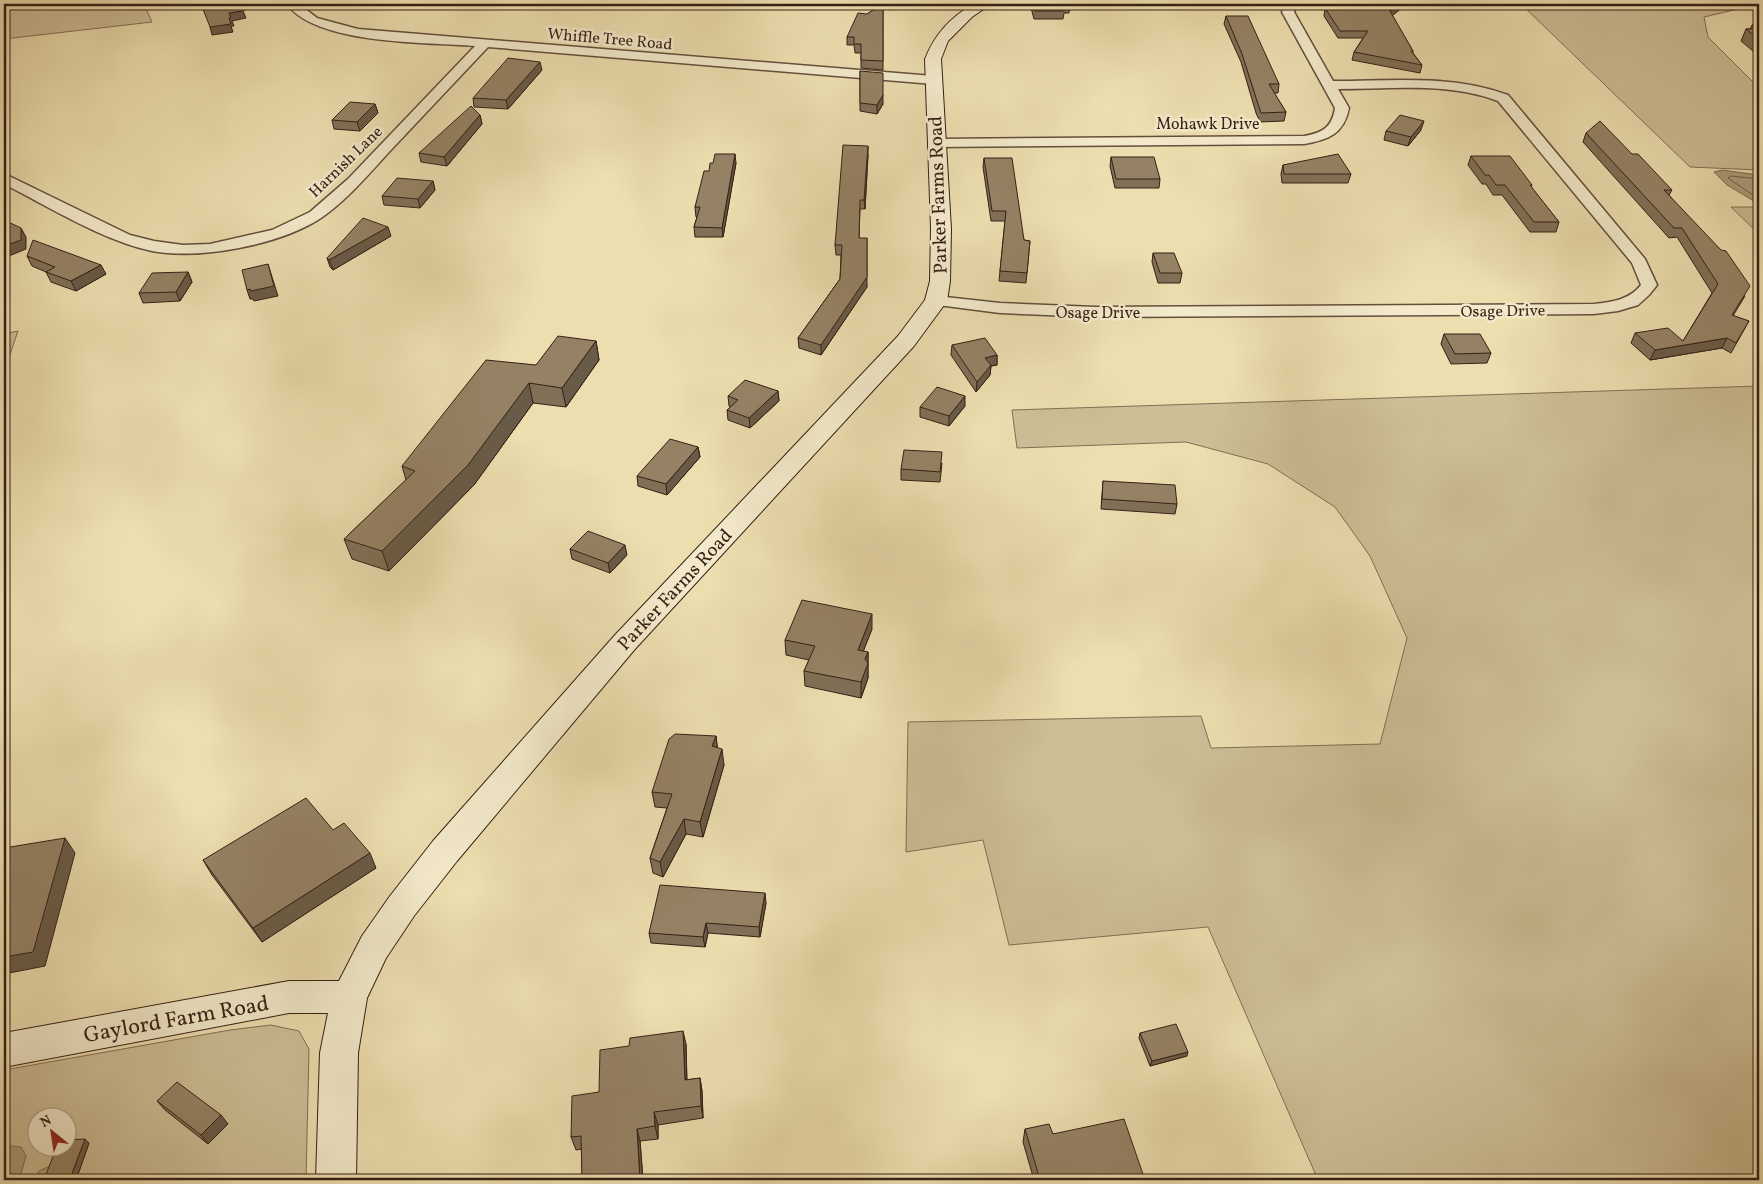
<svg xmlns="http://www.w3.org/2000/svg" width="1763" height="1184" font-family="Vollkorn,serif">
  <rect width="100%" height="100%" fill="#ecdeaf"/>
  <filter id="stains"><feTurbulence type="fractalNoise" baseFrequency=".004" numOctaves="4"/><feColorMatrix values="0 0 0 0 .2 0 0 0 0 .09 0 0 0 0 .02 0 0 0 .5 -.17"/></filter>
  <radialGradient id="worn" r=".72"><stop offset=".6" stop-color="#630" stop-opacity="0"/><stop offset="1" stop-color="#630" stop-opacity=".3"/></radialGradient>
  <g fill="#cdbe95" stroke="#826e55" fill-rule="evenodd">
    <polygon points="4,4 144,4 152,22 4,39"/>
    <polygon points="1521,4 1759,4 1704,17 1708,37 1759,88 1759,170 1690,167"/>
    <polygon points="1731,207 1759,207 1759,234"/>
    <polygon points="18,331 4,372 4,334"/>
    <polygon points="1759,386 1759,1180 1318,1180 1208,927 1009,945 983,840 906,852 908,722 1201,716 1211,748 1380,744 1407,638 1370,556 1335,507 1268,464 1186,442 1017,448 1012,410"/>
    <path d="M271,1025L299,1031L309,1049L306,1180H4V1070L230,1030ZM38,1116H68V1146H38Z"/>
  </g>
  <g fill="#ae9d7b" stroke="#7e6b52">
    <polygon points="1722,170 1759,175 1759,204 1727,185 1714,172"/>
    <polygon points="4,1145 21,1147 26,1156 20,1177 35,1179 39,1171 52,1165 49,1180 4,1180"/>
  </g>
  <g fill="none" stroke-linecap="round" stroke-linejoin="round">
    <polyline stroke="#725e48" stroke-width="1" points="1759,179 1731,176 1728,178 1759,199"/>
    <g stroke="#644f3c" stroke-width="3">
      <g id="street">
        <path d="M287,4H299L317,18L358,29L933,76L939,80L933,84L488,47C455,82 422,117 389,152C368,175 346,201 321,218C280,245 200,260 152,251C104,241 49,207 4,184V175L9,176L130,235L154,241L183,245L210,244L272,230L310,212L348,179L475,46C427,42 316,45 287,4Z"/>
        <path d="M1285,4H1297L1294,12L1333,81C1392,81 1452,74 1508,95L1645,259L1657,285L1649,295L1638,305L1618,311L1594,314L1096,317L1000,313L930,304L928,301L930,298L936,296L1000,303L1096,307L1594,304C1612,302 1629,300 1641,285L1632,263L1498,101C1448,82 1391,89 1338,89L1349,108C1344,134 1328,140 1304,144L937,147L930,143L937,139L1304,136C1323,133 1332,127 1335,108L1282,12Z"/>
      </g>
    </g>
    <g stroke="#361f15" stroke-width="2">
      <path id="secondary" d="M973,4H991L972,17L948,41L941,59L951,229L950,281L947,301L914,346L635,649L457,861L414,916L386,958L367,998L358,1053L356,1180H316L320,1053L328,1013H289L4,1067V1033L289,981H339L362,936L390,896L433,841L615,635L898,336L925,300L930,281L931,229L925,59C935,34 950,18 973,4Z"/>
    </g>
    <use href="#street" fill="#f3eacb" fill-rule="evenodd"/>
    <use href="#secondary" fill="#f3eacb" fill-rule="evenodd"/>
  </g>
  <g fill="#807057" stroke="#361f15">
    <polygon points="883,4 883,70 861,68 861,53 855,53 854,45 847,45 847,37 867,14"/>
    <polygon points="1030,4 1070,4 1069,13 1064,13 1063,19 1034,19"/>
    <polygon points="1329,4 1407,4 1392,15 1413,51 1413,53 1422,65 1420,73 1352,60 1354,52 1363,38 1338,38 1324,16 1325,8"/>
    <polygon points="1226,16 1279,84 1278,93 1274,93 1286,112 1284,121 1260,122 1256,113 1241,62 1224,24"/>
    <polygon points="1759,21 1759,56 1741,41 1746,29 1750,29 1752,25 1758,25"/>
    <polygon points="542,70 508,109 474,107 473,98"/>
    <polygon points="860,71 883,104 877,114 860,111"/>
    <polygon points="375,104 378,113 360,131 334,129 332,120"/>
    <polygon points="480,115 482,124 447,166 421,162 419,153"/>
    <polygon points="1421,130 1408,146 1384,140 1386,131"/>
    <polygon points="1586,133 1632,154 1672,190 1669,195 1745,296 1733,316 1749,321 1731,353 1722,348 1650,360 1631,343 1635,333 1683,341 1712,293 1677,237 1669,238 1583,142"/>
    <polygon points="868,155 865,209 860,209 859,238 867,287 821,355 799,348 798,338 840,279 841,255 836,255 835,245"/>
    <polygon points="1471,156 1532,185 1531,187 1559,222 1556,232 1530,232 1502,195 1493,195 1486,184 1482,184 1468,165"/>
    <polygon points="1111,157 1160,179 1159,188 1115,188 1110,166"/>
    <polygon points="984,158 1024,240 1030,241 1026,283 999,281 1005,221 991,221 983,167"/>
    <polygon points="736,163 723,237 695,237 694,227 697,217 696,217 695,207 709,171"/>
    <polygon points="1283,165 1351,174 1348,183 1282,183 1281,174"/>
    <polygon points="433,181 435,190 420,208 384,205 382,196"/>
    <polygon points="391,236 333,270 330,267 327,258"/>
    <polygon points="1153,253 1182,273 1180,283 1158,283 1152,262"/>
    <polygon points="27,256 106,274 76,291 51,282 46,272 32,266"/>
    <polygon points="188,272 192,282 180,301 143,303 139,293"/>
    <polygon points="1444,334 1491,353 1487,363 1451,364 1441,344"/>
    <polygon points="596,341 599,360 566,407 533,403 474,485 389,571 352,559 344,539 406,480 402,466 536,365"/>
    <polygon points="952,345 997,355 997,365 991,366 990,375 976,392 951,355"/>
    <polygon points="778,391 779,401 750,428 728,420 727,410 731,407 729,406 728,396"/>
    <polygon points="965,406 949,426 920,417 920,407"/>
    <polygon points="698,447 700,457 667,495 638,486 637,476"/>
    <polygon points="942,463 940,482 901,480 901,469"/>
    <polygon points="1103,481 1177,504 1175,514 1101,509"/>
    <polygon points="570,549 627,555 610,573 572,559"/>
    <polygon points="872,629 863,651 868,652 868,678 861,698 805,686 804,671 809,660 786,655 785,640"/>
    <polygon points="716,736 717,748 724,765 703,837 686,834 663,877 653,873 650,858 667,808 655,807 652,792"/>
    <polygon points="333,830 376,868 262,942 212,875 203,860"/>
    <polygon points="766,903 760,937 708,933 705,947 651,943 649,933"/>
    <polygon points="1140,1033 1187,1056 1150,1066 1139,1038"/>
    <polygon points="686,1044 687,1080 700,1078 702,1091 703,1118 658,1125 658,1139 640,1141 643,1180 582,1180 582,1149 576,1150 571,1137 599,1092"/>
    <polygon points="157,1101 228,1124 208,1144 165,1110"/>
    <polygon points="1025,1129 1053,1134 1145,1180 1034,1180 1023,1142"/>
    <polygon points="89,1143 76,1180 48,1180 45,1177"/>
  </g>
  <g fill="#685b47" stroke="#361f15">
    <polygon points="241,4 243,4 246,10 243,10"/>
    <polygon points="1400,4 1407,4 1388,19 1390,11"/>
    <polygon points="243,11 246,18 232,21 234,26 231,26 233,32 212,35 210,27 229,18 229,13"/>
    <polygon points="540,62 542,70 508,109 506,100"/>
    <polygon points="883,95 883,104 877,114 877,105"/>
    <polygon points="375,104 378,113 360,131 357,122"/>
    <polygon points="480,115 482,124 447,166 444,157"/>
    <polygon points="1424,121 1421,130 1408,146 1411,137"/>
    <polygon points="868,146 868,155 865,209 864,200"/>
    <polygon points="735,154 736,163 723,237 722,228"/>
    <polygon points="433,181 435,190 420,208 418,199"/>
    <polygon points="388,227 391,236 333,270 329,260"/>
    <polygon points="21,228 26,237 26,249 4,258 4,246"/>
    <polygon points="867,238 867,287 821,355 821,345"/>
    <polygon points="268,264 278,296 254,301 253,299 250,299 247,290"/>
    <polygon points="101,265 106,274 76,291 71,281"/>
    <polygon points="188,272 192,282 180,301 176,292"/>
    <polygon points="1727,338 1722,348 1650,360 1655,350"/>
    <polygon points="596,341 599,360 566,407 562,388"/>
    <polygon points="997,355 997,365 991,366 990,375 976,392 977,382 985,358"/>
    <polygon points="529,383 533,403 474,485 389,571 382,551"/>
    <polygon points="778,391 779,401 750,428 749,418"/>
    <polygon points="965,396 965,406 949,426 949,416"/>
    <polygon points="698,447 700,457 667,495 666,484"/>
    <polygon points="625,545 627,555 610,573 608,563"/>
    <polygon points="872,614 872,629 858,665 858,650"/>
    <polygon points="868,652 868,678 861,698 861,682 865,659"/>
    <polygon points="716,736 718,752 712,746"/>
    <polygon points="722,749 724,765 703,837 700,822"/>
    <polygon points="684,819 686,834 663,877 660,862"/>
    <polygon points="65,838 75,853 45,966 4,974 4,957"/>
    <polygon points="370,853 376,868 262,942 253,928"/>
    <polygon points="765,893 766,903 760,937 759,927"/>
    <polygon points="706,923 708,933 705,947 703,937"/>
    <polygon points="683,1031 686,1044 687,1093 685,1080"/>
    <polygon points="1188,1052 1187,1056 1150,1066 1152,1061"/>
    <polygon points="700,1078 702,1091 703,1118 701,1106"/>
    <polygon points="654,1112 658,1125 658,1139 655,1126"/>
    <polygon points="221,1115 228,1124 208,1144 201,1135"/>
    <polygon points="637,1129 640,1141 643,1180 640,1180"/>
    <polygon points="85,1139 89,1143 76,1180 71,1176"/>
  </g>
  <g fill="#958265" stroke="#361f15">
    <polygon points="201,4 241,4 243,11 229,13 231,18 229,18 231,24 210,27"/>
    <polygon points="882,4 883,4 883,61 861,60 861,44 854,44 854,37 847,37 858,13 867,14"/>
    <polygon points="1032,4 1070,4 1070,5 1062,5 1064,11 1035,11"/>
    <polygon points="1329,4 1400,4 1390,11 1413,51 1411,51 1422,65 1354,52 1368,31 1340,31 1325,8"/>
    <polygon points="1226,16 1248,16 1279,84 1269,84 1286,112 1261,113 1258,104 1242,54"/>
    <polygon points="1759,24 1759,39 1746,29 1758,29 1752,25"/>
    <polygon points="508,58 540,62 506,100 473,98"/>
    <polygon points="860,71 883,73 883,95 877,105 860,103"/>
    <polygon points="350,102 375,104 357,122 332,120"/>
    <polygon points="471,106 480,115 444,157 419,153"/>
    <polygon points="1400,115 1424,121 1411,137 1386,131"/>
    <polygon points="1600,121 1632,154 1638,154 1672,190 1664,190 1721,250 1726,251 1750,286 1732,315 1749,321 1736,343 1727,338 1655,350 1635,333 1668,328 1683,341 1718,284 1682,228 1674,228 1586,133"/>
    <polygon points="843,145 868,146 864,200 860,200 859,238 867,238 867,277 821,345 798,338 840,279 842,245 835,245"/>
    <polygon points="715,154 735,154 722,228 694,227 700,207 695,207 704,171 709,171 710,163 713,163"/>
    <polygon points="1338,154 1351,174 1284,174 1283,165"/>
    <polygon points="1471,156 1510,156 1532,185 1530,185 1559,222 1534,222 1505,185 1496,185 1489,175 1485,175"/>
    <polygon points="1111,157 1154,157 1160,179 1116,179"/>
    <polygon points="984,158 1012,158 1024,240 1030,241 1027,273 1000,271 1006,211 992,211"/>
    <polygon points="397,178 433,181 418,199 382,196"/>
    <polygon points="363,218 388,227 329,260 327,258"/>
    <polygon points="4,220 21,228 21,240 4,246"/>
    <polygon points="33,240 101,265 71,281 46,272 55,267 27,256"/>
    <polygon points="1153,253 1174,253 1182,273 1160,273"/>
    <polygon points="268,264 274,286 251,291 250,289 247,290 242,270"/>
    <polygon points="188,272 176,292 139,293 152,273"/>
    <polygon points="1444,334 1480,334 1491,353 1455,354"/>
    <polygon points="558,336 596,341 562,388 529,383 468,465 382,551 344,539 415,471 402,466 486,360 536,365"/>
    <polygon points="985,338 997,355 985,358 991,365 977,382 952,345"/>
    <polygon points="745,380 778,391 749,418 727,410 738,400 728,396"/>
    <polygon points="937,387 965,396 949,416 920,407"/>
    <polygon points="670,439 698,447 666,484 637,476"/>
    <polygon points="904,450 942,452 940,472 901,469"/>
    <polygon points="1103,481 1175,485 1177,504 1102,499"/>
    <polygon points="588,531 625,545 608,563 570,549"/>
    <polygon points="802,600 872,614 858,650 868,652 865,659 868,663 861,682 804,671 815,646 785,640"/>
    <polygon points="675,734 716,736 712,746 722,749 700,822 684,819 660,862 650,858 672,794 652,792 669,739"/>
    <polygon points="306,798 333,830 344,823 370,853 253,928 203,860"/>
    <polygon points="65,838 33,952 4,957 4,848"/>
    <polygon points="660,885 765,893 759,927 706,923 703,937 649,933"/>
    <polygon points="1176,1024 1188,1052 1152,1061 1140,1033"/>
    <polygon points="683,1031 685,1080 700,1078 701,1106 654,1112 655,1126 637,1129 640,1180 582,1180 581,1136 571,1137 572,1096 599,1092 600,1050 629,1046 630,1038"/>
    <polygon points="177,1082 221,1115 201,1135 157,1101"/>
    <polygon points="1124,1119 1145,1180 1040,1180 1025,1129 1049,1124 1053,1134"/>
    <polygon points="85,1139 71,1176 45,1177 57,1146 68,1146 68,1140"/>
  </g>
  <g text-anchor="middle" stroke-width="5" stroke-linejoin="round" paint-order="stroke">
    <g font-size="16" fill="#361f15" stroke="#f3eacb">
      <text transform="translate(610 38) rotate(5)" y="6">Whiffle Tree Road</text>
      <text x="1208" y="129">Mohawk Drive</text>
      <text transform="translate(345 161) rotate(-44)" y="6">Harnish Lane</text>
      <text transform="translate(1503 310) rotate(-1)" y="6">Osage Drive</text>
      <text x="1098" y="318">Osage Drive</text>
    </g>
    <g font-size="19" fill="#361f15" stroke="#f3eacb">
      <text transform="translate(937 195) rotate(-92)" y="7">Parker Farms Road</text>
      <text transform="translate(674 589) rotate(-47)" y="7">Parker Farms Road</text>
    </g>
    <g font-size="22" fill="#361f15" stroke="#f3eacb">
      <text transform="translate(176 1018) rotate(-10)" y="8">Gaylord Farm Road</text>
    </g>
  </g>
  <rect width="1763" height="1184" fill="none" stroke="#ecdeaf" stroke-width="20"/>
  <rect x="5" y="5" width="1753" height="1174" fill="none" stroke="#361f15" stroke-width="2.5"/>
  <rect x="10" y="10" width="1743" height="1164" fill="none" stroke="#361f15"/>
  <g transform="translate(52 1132) rotate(330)"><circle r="24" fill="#f3eacb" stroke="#a79982"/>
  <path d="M0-4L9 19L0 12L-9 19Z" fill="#8f2418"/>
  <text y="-8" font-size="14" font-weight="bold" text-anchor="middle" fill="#361f15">N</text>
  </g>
  <rect width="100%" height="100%" filter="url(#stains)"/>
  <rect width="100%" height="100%" fill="url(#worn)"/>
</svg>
